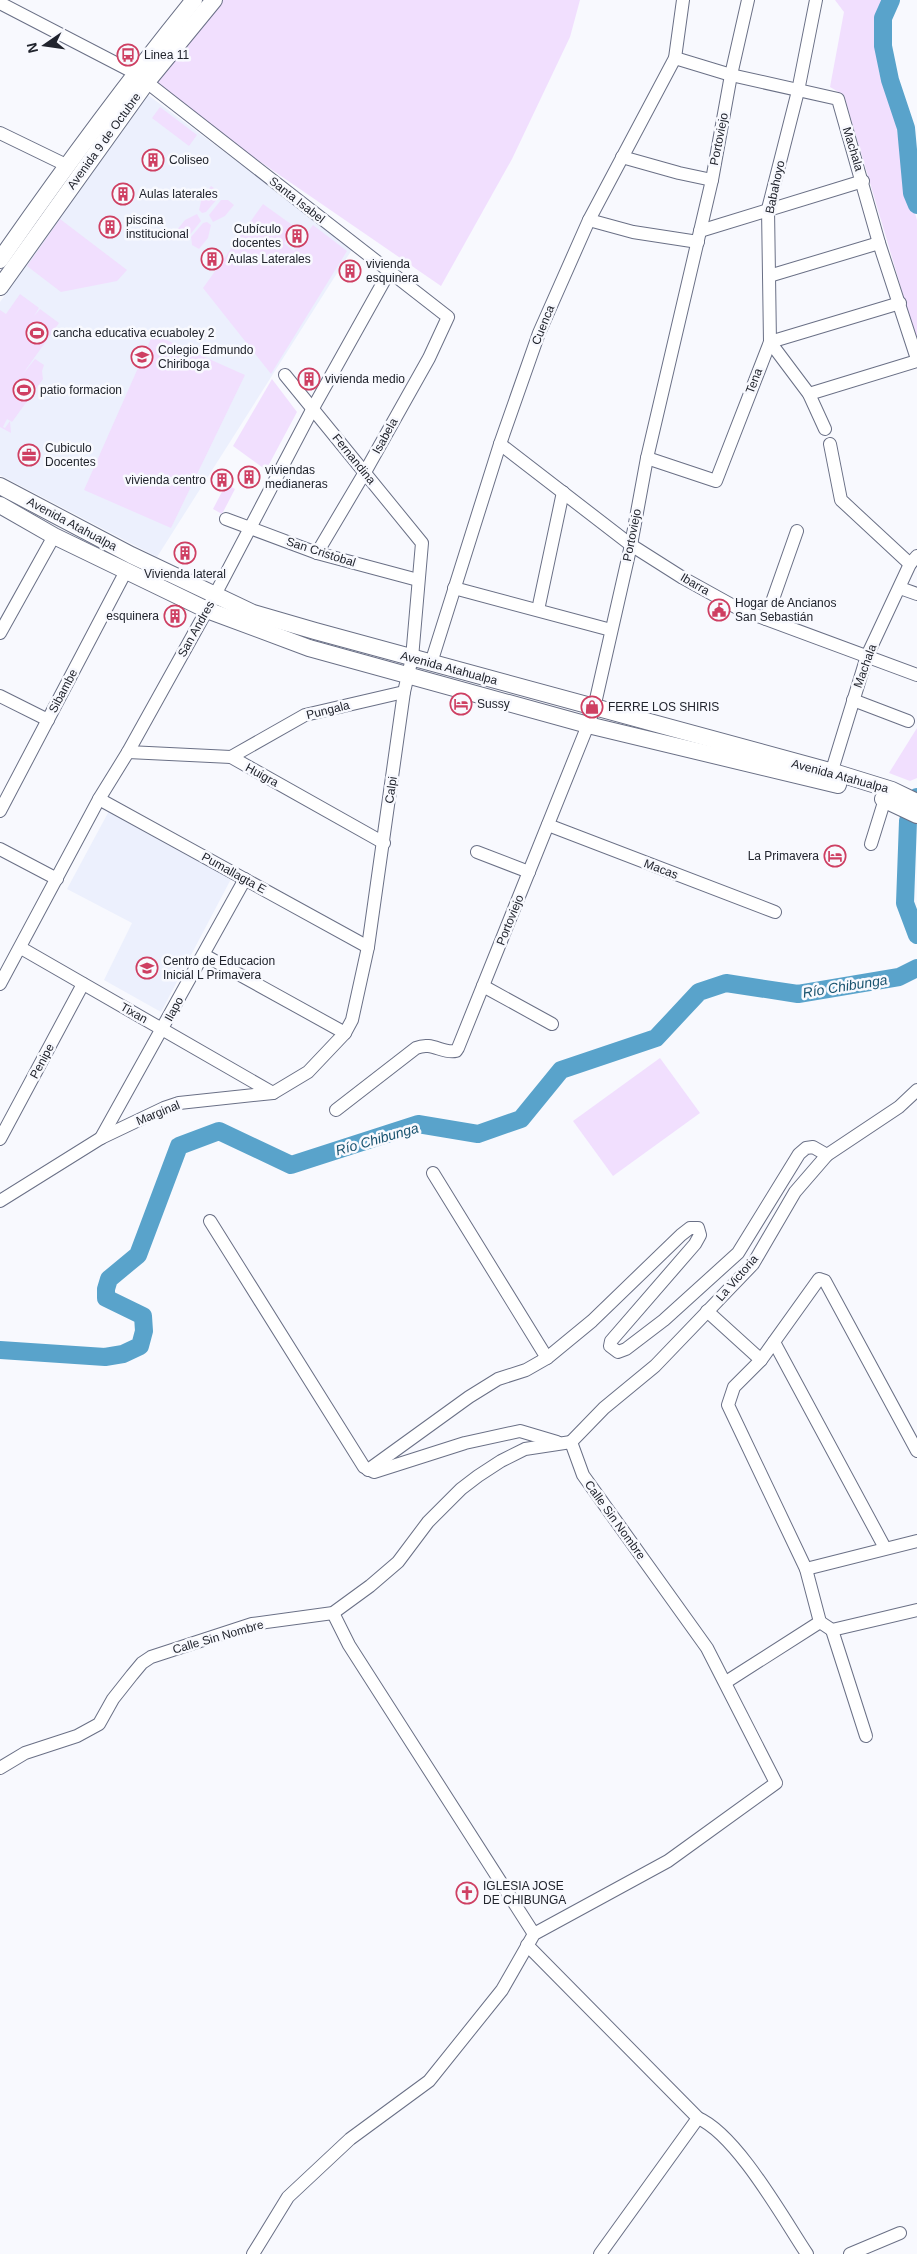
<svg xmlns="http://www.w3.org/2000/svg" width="917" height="2254" font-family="Helvetica,sans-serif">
  <rect width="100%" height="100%" fill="#f8f9fe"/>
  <g fill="#ecf0fd">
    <polygon points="148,95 353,248 157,557 0,475 0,302"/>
    <polygon points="109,811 231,879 161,1012 104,980 132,923 67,889"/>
  </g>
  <g fill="#f1dffe">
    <polygon points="219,0 580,0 570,37 512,159 441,286 150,86"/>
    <polygon points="835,0 883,0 876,25 879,72 895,118 905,181 917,220 917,342 844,95 830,87 844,12"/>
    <polygon points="160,107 197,135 189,146 152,118"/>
    <polygon points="211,186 217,190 218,198 206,212 202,213 199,210 202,197"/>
    <polygon points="221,200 228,200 234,205 225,216 213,222 209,215"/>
    <polygon points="263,204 295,227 284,243 294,251 313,225 347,251 271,374 203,288"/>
    <polygon points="197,214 201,221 189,236 182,237 176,231 185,220"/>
    <polygon points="60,219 127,270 117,281 61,292 27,266"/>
    <polygon points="207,222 211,225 208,238 199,249 192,245 191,237 203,223"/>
    <polygon points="20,294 39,308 34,316 40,309 59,323 22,375 35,359 44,365 42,371 43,379 12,422 7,419 3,427 5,428 10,421 11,433 0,427 0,310 6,314"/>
    <polygon points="153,334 245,375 171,528 84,490"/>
    <polygon points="272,379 297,412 266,470 233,446"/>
    <polygon points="226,484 235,489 222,514 213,509"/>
    <polygon points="917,728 917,778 910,781 889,773"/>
    <polygon points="660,1058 700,1113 613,1176 573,1121"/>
  </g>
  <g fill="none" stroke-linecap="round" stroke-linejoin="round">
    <g stroke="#59a3cb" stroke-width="18">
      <polyline points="891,0 883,18 883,46 890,80 906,128 912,193 917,205"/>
      <polyline points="917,797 908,821 905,903 917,935"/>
      <polyline points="0,1350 105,1357 123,1354 140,1346 144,1331 143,1316 106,1298 106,1289 109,1279 138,1255 179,1146 219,1131 291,1165 418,1124 478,1134 521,1119 561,1070 656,1038 699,992 726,983 798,994 899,977 917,968"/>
    </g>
    <g stroke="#6a7086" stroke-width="14">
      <g id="minor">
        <polyline points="816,0 798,91 768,209 770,342 809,394 825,429"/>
        <polyline points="0,3 135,73 448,317 429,358 365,472 317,553"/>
        <polyline points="675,58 731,75 838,99 879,243 917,359"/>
        <polyline points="0,133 66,165"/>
        <polyline points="622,157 679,173 712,180"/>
        <polyline points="589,220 633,232 698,242"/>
        <polyline points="700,231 863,181"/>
        <polyline points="769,276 879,243"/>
        <polyline points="770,342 900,303"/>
        <polyline points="809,394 917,361"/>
        <polyline points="500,444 631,545 683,578 739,609 917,675"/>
        <polyline points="830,444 841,500 910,564"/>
        <polyline points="647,458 716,481 770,342"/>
        <polyline points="226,519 317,553 418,580"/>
        <polyline points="454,588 611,630"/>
        <polyline points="900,588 917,594"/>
        <polyline points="538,610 563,492"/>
        <polyline points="766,619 797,531"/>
        <polyline points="0,633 54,536"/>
        <polyline points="431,663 500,444 539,333 589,220 675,58 683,0"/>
        <polyline points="0,696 48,720"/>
        <polyline points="853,700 908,721"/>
        <polyline points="128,752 231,757 384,843"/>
        <polyline points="231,757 305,715 404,692"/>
        <polyline points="829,780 867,656 910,564 917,556"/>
        <polyline points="99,799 368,947"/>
        <polyline points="0,811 126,571"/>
        <polyline points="548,825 775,912"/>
        <polyline points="871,844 885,799"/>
        <polyline points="0,849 57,879"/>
        <polyline points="477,852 529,872"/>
        <polyline points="21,948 273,1093"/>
        <polyline points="204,955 345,1033"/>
        <polyline points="0,984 99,799 128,752 207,610 313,408 389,272"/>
        <polyline points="483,986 552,1024"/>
        <path d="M336,1110L416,1048C432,1041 442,1054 456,1051L458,1048L588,725L594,708L631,545L647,458L712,180L731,75L748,0"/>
        <polyline points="101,1138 245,879"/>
        <polyline points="0,1139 83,984"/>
        <polyline points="433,1173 547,1358"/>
        <polyline points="0,1201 101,1138 164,1108 179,1103 273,1093 308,1072 345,1033 352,1020 368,947 404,692 412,658 422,543 285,375"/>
        <polyline points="210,1221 364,1467 374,1472 465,1443 520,1431 557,1442"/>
        <polyline points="707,1311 761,1360"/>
        <polyline points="774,1342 885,1548"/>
        <polyline points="571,1442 604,1408 655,1366 753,1264 795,1192 827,1155 899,1107 917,1090"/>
        <polyline points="368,1470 469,1397 498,1379 526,1370 547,1358 592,1321 681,1235 690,1228 698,1228 700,1235 695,1244 611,1341 610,1346 618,1352 626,1349 664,1320 738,1253 799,1154 806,1148 813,1147 827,1155"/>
        <polyline points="806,1569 917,1541"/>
        <polyline points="333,1613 349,1645 534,1934"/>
        <polyline points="820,1622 806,1569 728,1405 734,1387 761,1360 819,1279 825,1281 917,1451"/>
        <polyline points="832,1630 866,1736"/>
        <polyline points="726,1682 820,1622 832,1630 917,1610"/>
        <polyline points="0,1768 25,1753 77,1736 99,1724 113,1699 132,1675 142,1663 151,1657 252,1624 333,1613 370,1586 398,1562 428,1522 461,1489 478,1476 501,1461 525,1449 571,1442"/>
        <path d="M527,1945L698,2118C737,2135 783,2218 807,2254"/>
        <polyline points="253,2254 288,2197 350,2139 429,2081 502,1990 534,1934 668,1861 776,1783 707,1648 583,1475 571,1442"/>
        <polyline points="600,2254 698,2118"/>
        <polyline points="850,2254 900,2233"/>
      </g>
    </g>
    <g stroke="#6a7086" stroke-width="18">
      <g id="major">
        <path d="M0,260C62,171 126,84 194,0"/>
        <polyline points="0,287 146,83 214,0"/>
        <polyline points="0,486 131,555 253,613 315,631 837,773 892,790 917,802"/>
        <polyline points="0,505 54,536 207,610 309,648 588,725 838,785"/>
        <polyline points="883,799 917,815"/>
      </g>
    </g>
    <use href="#minor" stroke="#fff" stroke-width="12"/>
    <use href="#major" stroke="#fff" stroke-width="16"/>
  </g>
  <defs>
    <g id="bus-ring" transform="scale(1.125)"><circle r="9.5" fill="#f8f9fe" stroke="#ce3f62" stroke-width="1.5"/><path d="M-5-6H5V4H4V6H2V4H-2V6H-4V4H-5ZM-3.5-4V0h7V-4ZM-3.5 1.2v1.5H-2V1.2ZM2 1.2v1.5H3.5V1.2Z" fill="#ce3f62"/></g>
    <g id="building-ring" transform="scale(1.125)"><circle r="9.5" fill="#f8f9fe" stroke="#ce3f62" stroke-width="1.5"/><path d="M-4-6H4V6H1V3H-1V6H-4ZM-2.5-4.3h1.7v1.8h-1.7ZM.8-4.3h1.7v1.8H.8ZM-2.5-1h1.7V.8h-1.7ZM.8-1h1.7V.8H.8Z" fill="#ce3f62"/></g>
    <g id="stadium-ring" transform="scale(1.125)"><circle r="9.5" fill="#f8f9fe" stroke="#ce3f62" stroke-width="1.5"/><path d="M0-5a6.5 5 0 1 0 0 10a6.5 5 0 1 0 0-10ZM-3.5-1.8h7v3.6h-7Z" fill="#ce3f62"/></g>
    <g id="university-ring" transform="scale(1.125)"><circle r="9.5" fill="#f8f9fe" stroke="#ce3f62" stroke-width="1.5"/><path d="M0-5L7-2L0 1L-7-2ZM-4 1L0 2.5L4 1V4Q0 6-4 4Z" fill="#ce3f62"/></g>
    <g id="office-ring" transform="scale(1.125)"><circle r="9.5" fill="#f8f9fe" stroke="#ce3f62" stroke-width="1.5"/><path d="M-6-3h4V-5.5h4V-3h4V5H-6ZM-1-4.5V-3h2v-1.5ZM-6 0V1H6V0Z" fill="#ce3f62"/></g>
    <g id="civic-ring" transform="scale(1.125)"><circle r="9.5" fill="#f8f9fe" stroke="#ce3f62" stroke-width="1.5"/><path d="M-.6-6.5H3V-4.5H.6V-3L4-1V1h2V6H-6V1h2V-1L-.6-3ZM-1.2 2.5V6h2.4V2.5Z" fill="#ce3f62"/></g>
    <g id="hotel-ring" transform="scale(1.125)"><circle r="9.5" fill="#f8f9fe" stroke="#ce3f62" stroke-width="1.5"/><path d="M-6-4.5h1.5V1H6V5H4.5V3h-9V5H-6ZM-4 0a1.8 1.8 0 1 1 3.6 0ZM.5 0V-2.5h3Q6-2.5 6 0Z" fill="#ce3f62"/></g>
    <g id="shop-ring" transform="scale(1.125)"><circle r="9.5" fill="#f8f9fe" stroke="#ce3f62" stroke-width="1.5"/><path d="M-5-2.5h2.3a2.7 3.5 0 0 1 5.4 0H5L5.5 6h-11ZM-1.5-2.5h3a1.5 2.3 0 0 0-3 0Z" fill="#ce3f62"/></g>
    <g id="school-ring" transform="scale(1.125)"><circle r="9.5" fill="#f8f9fe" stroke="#ce3f62" stroke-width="1.5"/><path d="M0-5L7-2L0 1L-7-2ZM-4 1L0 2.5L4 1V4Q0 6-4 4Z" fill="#ce3f62"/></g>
    <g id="church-ring" transform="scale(1.125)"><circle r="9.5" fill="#f8f9fe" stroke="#ce3f62" stroke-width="1.5"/><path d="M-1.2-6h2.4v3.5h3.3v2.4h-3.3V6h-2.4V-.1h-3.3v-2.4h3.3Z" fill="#ce3f62"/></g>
  </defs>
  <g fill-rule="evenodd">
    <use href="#bus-ring" x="128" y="55"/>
    <use href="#building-ring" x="153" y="160"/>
    <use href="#building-ring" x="123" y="194"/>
    <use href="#building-ring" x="110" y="227"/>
    <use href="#building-ring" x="297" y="236"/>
    <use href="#building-ring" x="212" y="259"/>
    <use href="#building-ring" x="350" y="271"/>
    <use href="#stadium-ring" x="37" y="333"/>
    <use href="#university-ring" x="142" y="357"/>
    <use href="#building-ring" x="309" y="379"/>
    <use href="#stadium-ring" x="24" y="390"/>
    <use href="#office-ring" x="29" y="455"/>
    <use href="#building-ring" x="249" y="477"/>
    <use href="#building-ring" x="222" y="480"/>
    <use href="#building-ring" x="185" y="553"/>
    <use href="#civic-ring" x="719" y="610"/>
    <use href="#building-ring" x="175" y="616"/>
    <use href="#hotel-ring" x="461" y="704"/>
    <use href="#shop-ring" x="592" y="707"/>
    <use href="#hotel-ring" x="835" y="856"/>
    <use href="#school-ring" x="147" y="968"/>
    <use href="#church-ring" x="467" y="1893"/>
  </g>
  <g text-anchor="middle" stroke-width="5" stroke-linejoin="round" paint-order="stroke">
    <g font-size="12" fill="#21242d" stroke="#f8f9fe" text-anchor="start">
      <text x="144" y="59">Linea 11</text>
      <text x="169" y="164">Coliseo</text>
      <text x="139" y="198">Aulas laterales</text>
      <text x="126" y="224">piscina<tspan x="126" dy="14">institucional</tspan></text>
      <text x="281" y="233" text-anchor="end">Cubículo<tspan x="281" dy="14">docentes</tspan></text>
      <text x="228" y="263">Aulas Laterales</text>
      <text x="366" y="268">vivienda<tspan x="366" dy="14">esquinera</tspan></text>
      <text x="53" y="337">cancha educativa ecuaboley 2</text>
      <text x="158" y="354">Colegio Edmundo<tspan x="158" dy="14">Chiriboga</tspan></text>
      <text x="325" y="383">vivienda medio</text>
      <text x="40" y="394">patio formacion</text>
      <text x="45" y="452">Cubiculo<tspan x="45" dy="14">Docentes</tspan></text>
      <text x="265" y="474">viviendas<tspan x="265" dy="14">medianeras</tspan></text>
      <text x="206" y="484" text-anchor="end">vivienda centro</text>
      <text x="185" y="578" text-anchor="middle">Vivienda lateral</text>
      <text x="735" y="607">Hogar de Ancianos<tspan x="735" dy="14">San Sebastián</tspan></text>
      <text x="159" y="620" text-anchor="end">esquinera</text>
      <text x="477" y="708">Sussy</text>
      <text x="608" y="711">FERRE LOS SHIRIS</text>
      <text x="819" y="860" text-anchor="end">La Primavera</text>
      <text x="163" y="965">Centro de Educacion<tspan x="163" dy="14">Inicial L Primavera</tspan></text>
      <text x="483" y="1890">IGLESIA JOSE<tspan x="483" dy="14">DE CHIBUNGA</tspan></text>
    </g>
    <g font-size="12" fill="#21242d" stroke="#f8f9fe">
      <text transform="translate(719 139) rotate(-79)" y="4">Portoviejo</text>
      <text transform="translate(104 141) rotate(-54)" y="4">Avenida 9 de Octubre</text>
      <text transform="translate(853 149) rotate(73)" y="4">Machala</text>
      <text transform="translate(775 187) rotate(-78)" y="4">Babahoyo</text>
      <text transform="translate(297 200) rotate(38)" y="4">Santa Isabel</text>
      <text transform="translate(543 325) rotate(-68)" y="4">Cuenca</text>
      <text transform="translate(754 381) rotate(-69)" y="4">Tena</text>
      <text transform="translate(385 436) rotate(-61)" y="4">Isabela</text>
      <text transform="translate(354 459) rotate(51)" y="4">Fernandina</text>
      <text transform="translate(72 524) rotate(28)" y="4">Avenida Atahualpa</text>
      <text transform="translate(632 535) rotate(-79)" y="4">Portoviejo</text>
      <text transform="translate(321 552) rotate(18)" y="4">San Cristobal</text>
      <text transform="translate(695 584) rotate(30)" y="4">Ibarra</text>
      <text transform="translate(196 629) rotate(-61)" y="4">San Andres</text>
      <text transform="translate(865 666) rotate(-70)" y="4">Machala</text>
      <text transform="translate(449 668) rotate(15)" y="4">Avenida Atahualpa</text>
      <text transform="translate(63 691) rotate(-62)" y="4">Sibambe</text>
      <text transform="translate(328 710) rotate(-14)" y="4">Pungala</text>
      <text transform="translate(262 775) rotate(29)" y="4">Huigra</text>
      <text transform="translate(840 776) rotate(15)" y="4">Avenida Atahualpa</text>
      <text transform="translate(391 790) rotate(-82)" y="4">Calpi</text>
      <text transform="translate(661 869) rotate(21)" y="4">Macas</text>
      <text transform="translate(234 873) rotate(29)" y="4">Pumallagta E</text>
      <text transform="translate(510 920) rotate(-68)" y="4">Portoviejo</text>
      <text transform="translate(174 1009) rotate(-61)" y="4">Ilapo</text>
      <text transform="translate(134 1013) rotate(30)" y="4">Tixan</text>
      <text transform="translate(42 1061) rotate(-62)" y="4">Penipe</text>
      <text transform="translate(158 1113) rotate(-22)" y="4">Marginal</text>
      <text transform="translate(737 1278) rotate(-49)" y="4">La Victoria</text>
      <text transform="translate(615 1520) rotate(54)" y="4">Calle Sin Nombre</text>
      <text transform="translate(218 1637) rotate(-16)" y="4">Calle Sin Nombre</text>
    </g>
    <g font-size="14" font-style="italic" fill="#19536f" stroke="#f8f9fe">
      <text transform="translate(845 986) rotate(-9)" y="5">Río Chibunga</text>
      <text transform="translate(377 1139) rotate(-16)" y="5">Río Chibunga</text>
    </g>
  </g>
  <g transform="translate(45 45) rotate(257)" stroke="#f8f9fe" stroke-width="4" paint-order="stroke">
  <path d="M0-4L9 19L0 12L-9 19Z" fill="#21242d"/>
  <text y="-8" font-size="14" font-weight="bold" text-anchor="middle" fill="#21242d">N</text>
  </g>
</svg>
